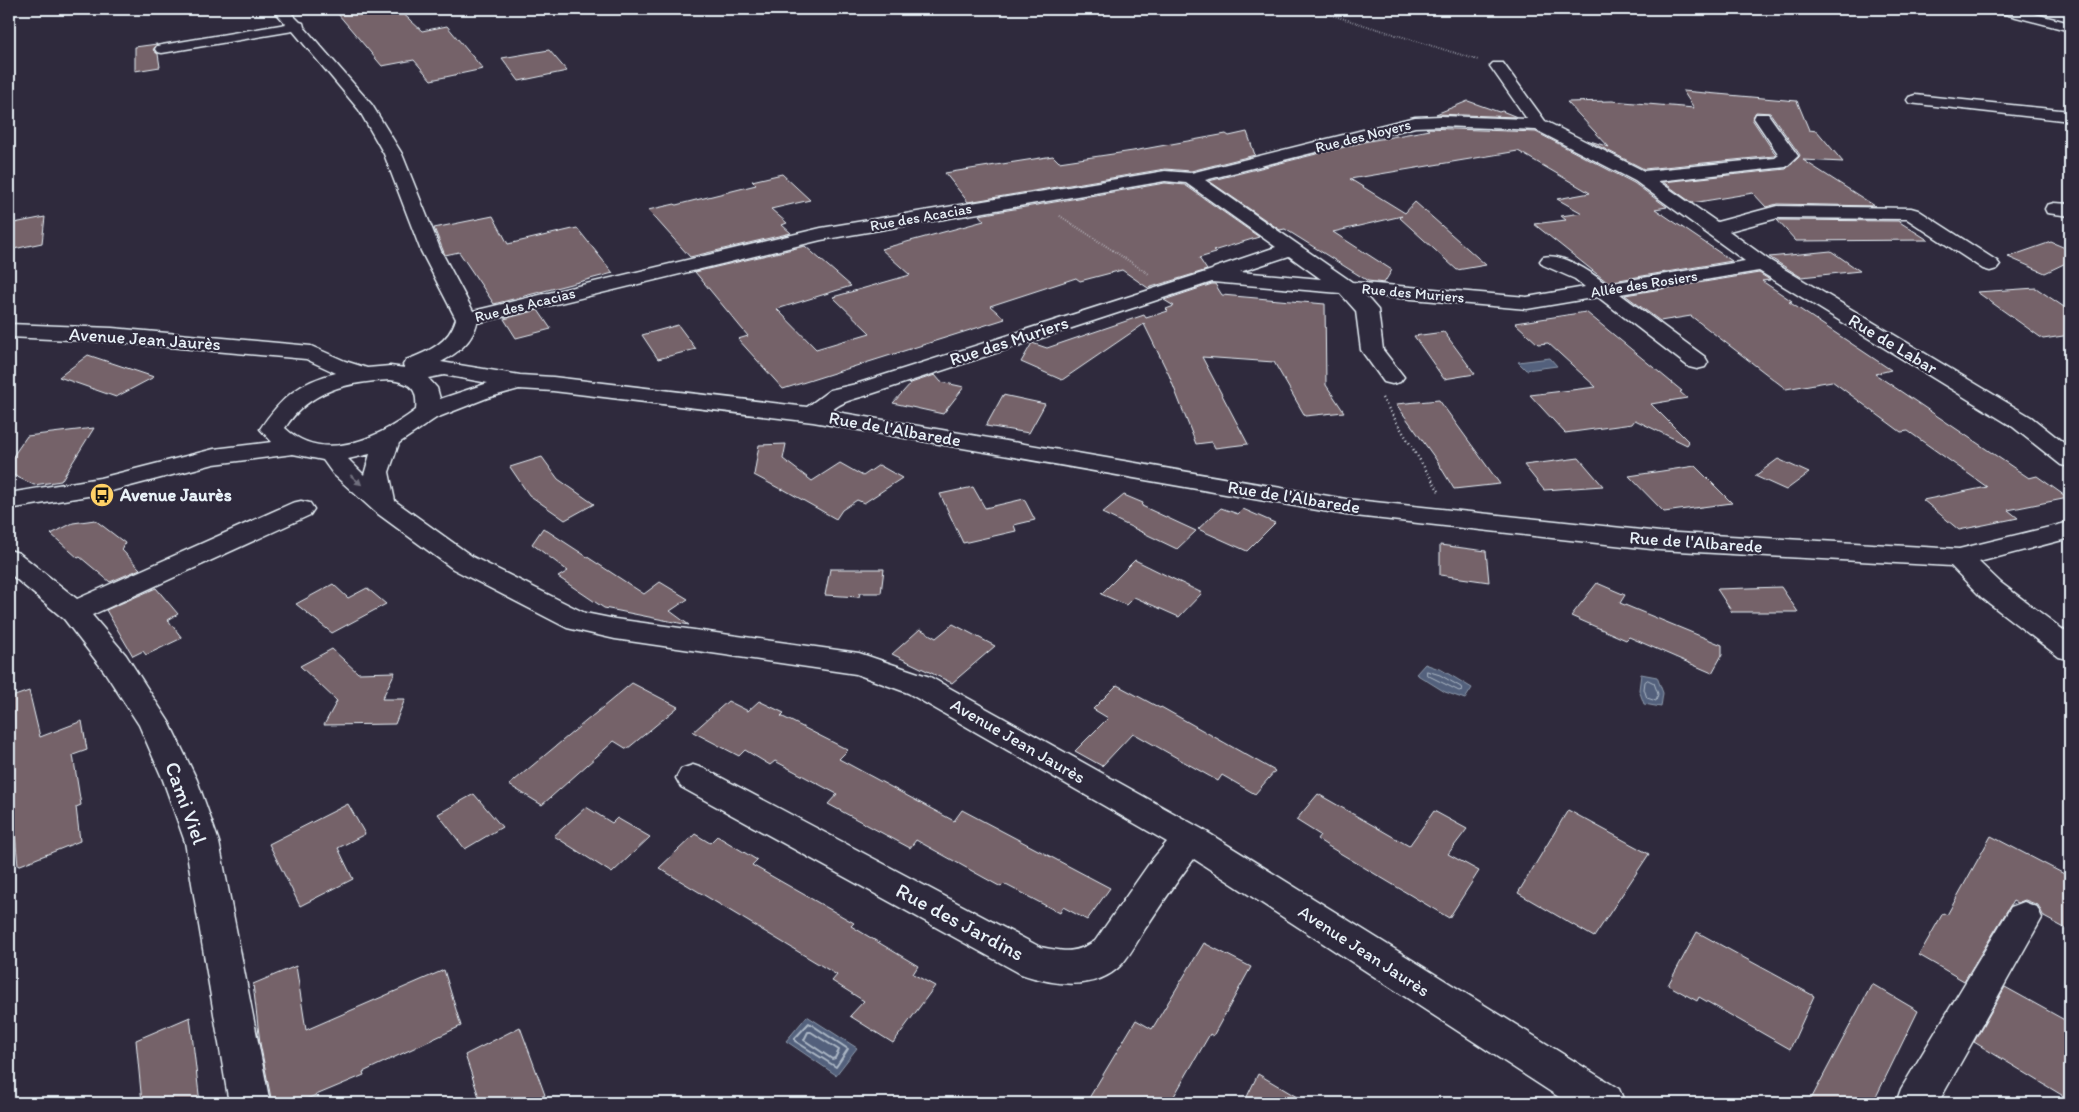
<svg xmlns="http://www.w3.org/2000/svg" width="2079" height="1112" font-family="Itim,sans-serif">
  <rect width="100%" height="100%" fill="#2f2a3d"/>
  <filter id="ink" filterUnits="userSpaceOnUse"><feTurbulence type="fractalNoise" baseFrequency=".02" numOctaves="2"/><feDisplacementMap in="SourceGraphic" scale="10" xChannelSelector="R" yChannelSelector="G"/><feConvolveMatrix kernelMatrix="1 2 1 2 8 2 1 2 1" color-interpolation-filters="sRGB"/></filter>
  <g filter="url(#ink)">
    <g fill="#52617b" stroke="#8e9bad">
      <polygon points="1550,358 1557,366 1526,370 1518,362"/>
      <polygon points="1425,664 1442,670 1472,688 1465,699 1445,692 1416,674"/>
      <polygon points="1641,674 1657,677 1663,693 1661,707 1644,704 1639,690"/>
      <polygon points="807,1016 857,1048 836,1075 786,1041"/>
    </g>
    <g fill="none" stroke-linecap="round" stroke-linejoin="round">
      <g stroke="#acb7c6" stroke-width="1">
        <polygon points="1427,671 1440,675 1461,687 1462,690 1459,691 1427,675"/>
        <polygon points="1648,680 1654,683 1658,694 1656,701 1647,698 1644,689 1645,682"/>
      </g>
      <g stroke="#acb7c6" stroke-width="2">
        <polygon points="809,1023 848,1049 836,1067 795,1041 795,1038"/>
        <polygon points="808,1032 811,1032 839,1050 835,1058 832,1059 804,1040"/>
      </g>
    </g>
    <g fill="#756269" stroke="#e8f1f8">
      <polygon points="368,9 398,9 422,31 447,26 483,69 431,80 414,60 382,66 338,14"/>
      <polygon points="157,44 153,50 158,54 160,67 135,71 135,47"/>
      <polygon points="549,50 567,71 519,81 502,58"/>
      <polygon points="1683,91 1797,101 1809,130 1817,131 1843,162 1803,160 1875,206 1777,204 1766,207 1753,193 1692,203 1663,182 1786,169 1799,157 1800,155 1770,113 1756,112 1752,119 1776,155 1774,156 1644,169 1587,140 1609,147 1567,102 1612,101 1694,108"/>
      <polygon points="1468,101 1499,112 1502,111 1517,117 1436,114"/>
      <polygon points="1426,128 1536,132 1634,183 1667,207 1655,209 1732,261 1607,282 1534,224 1566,220 1561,216 1582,213 1557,199 1590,193 1518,151 1350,179 1405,213 1415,202 1486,265 1457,270 1400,218 1402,216 1333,232 1392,270 1384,283 1368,281 1285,229 1280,230 1209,181 1364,142 1429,130"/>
      <polygon points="1247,132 1255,155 1191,171 1165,169 968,202 945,173 1053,156 1059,162 1133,151 1226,134 1229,136"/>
      <polygon points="782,174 810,200 771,209 787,223 782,225 791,233 690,257 648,210 675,204 676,205 756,185 752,181"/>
      <polygon points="1165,183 1185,185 1259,237 1213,251 1216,253 1199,258 1207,270 1148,288 1122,270 1080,281 1076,278 990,306 1005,319 783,389 738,339 748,336 695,272 805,246 851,286 777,309 816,349 870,333 833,297 910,275 881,249 984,221 979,215"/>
      <polygon points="493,216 508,244 577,228 613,273 494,304 459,252 445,255 434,228"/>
      <polygon points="45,217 42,243 9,250 9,224"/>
      <polygon points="1777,220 1898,221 1928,240 1796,241"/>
      <polygon points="2051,242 2070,250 2070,261 2045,273 2008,257"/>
      <polygon points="1831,251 1860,271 1801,277 1769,257"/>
      <polygon points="1759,273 1770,280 1762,281 1792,301 1789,302 1891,370 1875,374 2029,478 2037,476 2068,498 2008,510 2018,518 1959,530 1923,500 1987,487 1908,431 1901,432 1832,381 1786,389 1691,316 1660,321 1625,295"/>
      <polygon points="1212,284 1215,284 1222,295 1325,304 1326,385 1344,412 1305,416 1274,362 1202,357 1248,444 1215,448 1212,442 1196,444 1169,375 1144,324 1062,380 1021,362 1032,343 1047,348 1144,315 1146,318 1168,311 1166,309 1174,306 1164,300"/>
      <polygon points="2036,288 2070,311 2070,335 2043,339 1977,292"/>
      <polygon points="538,310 551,329 516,338 504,319"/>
      <polygon points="1586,312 1682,391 1680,392 1687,398 1651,404 1689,442 1687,445 1635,420 1632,424 1565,433 1530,395 1596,387 1548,343 1538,344 1515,323"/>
      <polygon points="678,325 696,349 658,359 642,335"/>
      <polygon points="1444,332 1475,374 1444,379 1414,336"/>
      <polygon points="88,355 154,377 116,397 59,377"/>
      <polygon points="935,375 941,382 964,387 943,414 893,403 911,383"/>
      <polygon points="1003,395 1045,404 1029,433 986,426"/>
      <polygon points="1439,400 1500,484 1454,489 1435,458 1396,404"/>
      <polygon points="94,428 61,481 34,485 9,473 9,462 27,436"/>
      <polygon points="786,444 783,459 812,481 840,463 863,476 879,465 902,478 864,503 857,500 842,510 836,519 783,489 782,490 754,475 759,445"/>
      <polygon points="542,457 558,479 594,504 565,520 529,495 510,467"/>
      <polygon points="1579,458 1603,486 1544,490 1524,465"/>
      <polygon points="1778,459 1809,473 1786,490 1755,476"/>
      <polygon points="1695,466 1732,503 1664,512 1629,476"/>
      <polygon points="973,487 985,508 1024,499 1035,520 1014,525 1016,531 963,543 940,494"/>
      <polygon points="1124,495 1143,503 1142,506 1196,531 1177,549 1102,513"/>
      <polygon points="1221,508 1238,514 1243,509 1275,523 1247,551 1198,529"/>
      <polygon points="95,520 125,543 122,550 140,569 110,582 80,557 78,558 51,534 73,523"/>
      <polygon points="543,528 644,594 660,582 688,599 670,611 689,625 604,608 558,577 568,571 532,544"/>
      <polygon points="1440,545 1486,551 1489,582 1440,575"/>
      <polygon points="1135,560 1202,593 1179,617 1134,597 1126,605 1101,594"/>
      <polygon points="830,569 884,569 881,593 860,593 859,597 825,595"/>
      <polygon points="1597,583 1625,595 1620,603 1722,645 1722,655 1712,673 1629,637 1626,640 1571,616"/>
      <polygon points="333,584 348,598 367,588 386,604 332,633 296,604"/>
      <polygon points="1781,587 1798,612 1732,612 1717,589"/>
      <polygon points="156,588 178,614 168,620 182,638 146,655 143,651 133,656 106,610"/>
      <polygon points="953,624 995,646 952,683 892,654 920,629 936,638"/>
      <polygon points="332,649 358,673 395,672 382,699 405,699 395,724 324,725 337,701 300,666"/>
      <polygon points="632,683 678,707 627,749 614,741 542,805 509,785"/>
      <polygon points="1117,685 1160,708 1161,707 1275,771 1255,794 1222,775 1218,781 1133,733 1102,766 1075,751 1108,718 1093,709"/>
      <polygon points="29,691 40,737 82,721 87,750 73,755 81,805 76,807 80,841 18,866 9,769 9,698"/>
      <polygon points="728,701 748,711 759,701 784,713 781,716 848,750 839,759 954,821 962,810 1110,888 1087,920 1063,907 1060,913 1004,884 1001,887 916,840 910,848 828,804 837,794 792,770 775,761 770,765 745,750 739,756 693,732"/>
      <polygon points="474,794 502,827 465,849 438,814"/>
      <polygon points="1318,794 1409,846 1434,811 1467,829 1448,854 1479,871 1449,918 1328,846 1317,839 1320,835 1296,820"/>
      <polygon points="348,804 365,834 338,848 353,879 300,906 269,844"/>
      <polygon points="586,807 612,823 617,818 650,837 612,873 554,836"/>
      <polygon points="1568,810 1649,854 1594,937 1518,893"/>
      <polygon points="695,834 710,843 717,836 757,860 752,865 854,923 851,926 918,966 913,974 935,986 893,1043 850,1016 864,1001 832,981 837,975 659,868"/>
      <polygon points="1991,836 2070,877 2070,931 2044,917 2038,905 2025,900 2017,903 2013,901 1964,981 1919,955 1943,913 1947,915"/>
      <polygon points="1697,932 1814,996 1790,1049 1699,997 1697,1001 1668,985"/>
      <polygon points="1204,943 1251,967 1213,1036 1210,1034 1170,1103 1086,1103 1136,1020 1152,1029"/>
      <polygon points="296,966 306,1030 444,970 461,1026 363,1072 364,1075 297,1103 272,1103 260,1043 253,984"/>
      <polygon points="1872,984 1918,1011 1873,1103 1809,1103"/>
      <polygon points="2005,987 2070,1023 2070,1100 1974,1042"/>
      <polygon points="190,1017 200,1103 142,1103 136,1040"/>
      <polygon points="520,1027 545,1095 529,1103 481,1103 465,1055"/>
      <polygon points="1258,1074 1307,1103 1244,1103"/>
    </g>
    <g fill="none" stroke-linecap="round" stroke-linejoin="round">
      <g stroke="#e8f1f8" stroke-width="3">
        <g id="minor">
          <path d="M273,9H287L300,22L303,23L304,27L372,105L402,154L441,251L473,311L821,228L1165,171L1191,173L1415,117L1441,116L1527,119L1490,66L1493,63H1503L1545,121L1644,171L1775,158L1779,155L1754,118L1756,114H1768L1798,156L1786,167L1658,181L1717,222L1777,206L1911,208L1918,210L1997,261L2000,265L1997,269L1990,271L1983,269L1907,219L1778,218L1729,231L1769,260L2031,417L2070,448V467L2061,465L2013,427L1759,271L1620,294L1705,357L1708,362L1705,367L1697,369L1689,367L1598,297L1527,309L1365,295L1378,310L1383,350L1404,377L1400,382L1392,384L1384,382L1361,350L1356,311L1340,293L1212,282L868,395C854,399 843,401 831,411L1346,499L1660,532L1959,549L2070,522V538L1979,562L2001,583L2070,635V660L2059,657L1981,597L1951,566L1660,550L1346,515L813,422L553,391L519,389L487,398L436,418L399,443L389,472L395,501L473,557L585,613L615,619L859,653L930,677L1202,829L1619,1089L1625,1103H1568L1194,859C1176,882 1161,905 1145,929C1138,940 1131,954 1122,964C1096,992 1053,985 1021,974L681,787L676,778L681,769L693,765L705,769L1040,947C1064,951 1073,955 1095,941L1151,861L1167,842L908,693L856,674L615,639L567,628L453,569L374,511L333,474L323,460L293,454L214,464L100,494L9,509V493L100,478L214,449L272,442L260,429C281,398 299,382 336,373L306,359L112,342L9,337V324L112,328L311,346L345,361L367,368L390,366L405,368L403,365L406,360C428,352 449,343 456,319L421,251L384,154L359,110L293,31L162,53L157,52L155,49L157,46L162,45L286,24ZM1441,126L1536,130L1635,181L1745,261L1606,284C1591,272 1562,252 1543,257L1540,261L1543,265L1575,279L1585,287L1527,297L1352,282L1205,180L1415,127ZM1165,181L1186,183L1276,247L1214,268L1212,270L856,384L830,390L807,407L553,377L520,375L441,362C458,353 472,342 477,323L821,240ZM1289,256L1321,279L1240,272ZM444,375L488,383L440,399L437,388L428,378ZM390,380C411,383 418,388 416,410C380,437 324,465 285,428C309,390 348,382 390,380ZM370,454L364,475L348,459Z"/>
          <polygon points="1995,9 2017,9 2070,23 2070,31 1997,12"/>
          <polygon points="1915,95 2070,111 2070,121 1909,103 1907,100 1909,97"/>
          <polygon points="2054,203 2070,204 2070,216 2047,213 2045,209 2047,205"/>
          <polygon points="301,501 310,503 314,509 310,515 92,615 126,655 169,722 197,780 219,842 270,1103 229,1103 185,842 163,780 139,725 104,671 64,619 9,573 9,550 19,553 77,599 292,503"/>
          <polygon points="2024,902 2037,907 2042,918 1938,1103 1896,1103 1901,1089 2011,907"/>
        </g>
      </g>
      <g stroke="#e8f1f8" stroke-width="2" stroke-dasharray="0.5 2" stroke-linecap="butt">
        <polyline points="1312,9 1478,60"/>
        <polyline points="1060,216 1149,274"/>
      </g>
      <polyline stroke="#e8f1f8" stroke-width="2.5" stroke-dasharray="1 3" stroke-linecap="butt" points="1382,398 1440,493"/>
      <use href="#minor" fill="#2f2a3d" fill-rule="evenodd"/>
    </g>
    <defs><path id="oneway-solid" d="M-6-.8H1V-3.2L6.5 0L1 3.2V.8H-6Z" transform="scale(1.25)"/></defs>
    <use fill="#70707e" href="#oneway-solid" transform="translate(356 480) rotate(41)"/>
  </g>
  <defs>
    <g id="bus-disc" transform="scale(1.25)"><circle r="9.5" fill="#ffd166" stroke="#2f2a3d"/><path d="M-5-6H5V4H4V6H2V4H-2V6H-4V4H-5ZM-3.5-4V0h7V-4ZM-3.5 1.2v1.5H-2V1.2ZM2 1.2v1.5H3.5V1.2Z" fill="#111"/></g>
  </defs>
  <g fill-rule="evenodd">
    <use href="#bus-disc" x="102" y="495"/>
  </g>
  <g text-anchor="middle" stroke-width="4.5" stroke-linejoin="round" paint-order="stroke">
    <g font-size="15" fill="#e8f1f8" stroke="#2f2a3d">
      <text transform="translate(1363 136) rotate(-14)" y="5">Rue des Noyers</text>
      <text transform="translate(921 217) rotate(-10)" y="5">Rue des Acacias</text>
      <text transform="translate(1644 284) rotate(-9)" y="5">Allée des Rosiers</text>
      <text transform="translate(1413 293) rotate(5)" y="5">Rue des Muriers</text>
      <text transform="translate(525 305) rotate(-14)" y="5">Rue des Acacias</text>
    </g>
    <g font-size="18" fill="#e8f1f8" stroke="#2f2a3d">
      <text transform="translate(145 339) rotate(4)" y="6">Avenue Jean Jaurès</text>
      <text transform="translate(1009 341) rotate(-18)" y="6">Rue des Muriers</text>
      <text transform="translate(1893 344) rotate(31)" y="6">Rue de Labar</text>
      <text transform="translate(895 429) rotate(10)" y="6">Rue de l'Albarede</text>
      <text transform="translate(1294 497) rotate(9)" y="6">Rue de l'Albarede</text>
      <text transform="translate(1696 542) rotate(4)" y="6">Rue de l'Albarede</text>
      <text transform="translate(1018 741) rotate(30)" y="6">Avenue Jean Jaurès</text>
      <text transform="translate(1364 951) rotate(33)" y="6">Avenue Jean Jaurès</text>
    </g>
    <g font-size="18" font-weight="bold" fill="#e8f1f8" stroke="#2f2a3d" text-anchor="start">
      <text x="120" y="501">Avenue Jaurès</text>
    </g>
    <g font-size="21" fill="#e8f1f8" stroke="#2f2a3d">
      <text transform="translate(186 803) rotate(70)" y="7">Cami Viel</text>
      <text transform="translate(960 922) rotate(28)" y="7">Rue des Jardins</text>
    </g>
  </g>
  <rect width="2079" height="1112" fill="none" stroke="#2f2a3d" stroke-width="30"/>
  <rect x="15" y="15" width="2049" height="1082" fill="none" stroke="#e8f1f8" stroke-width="2" filter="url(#ink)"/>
</svg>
